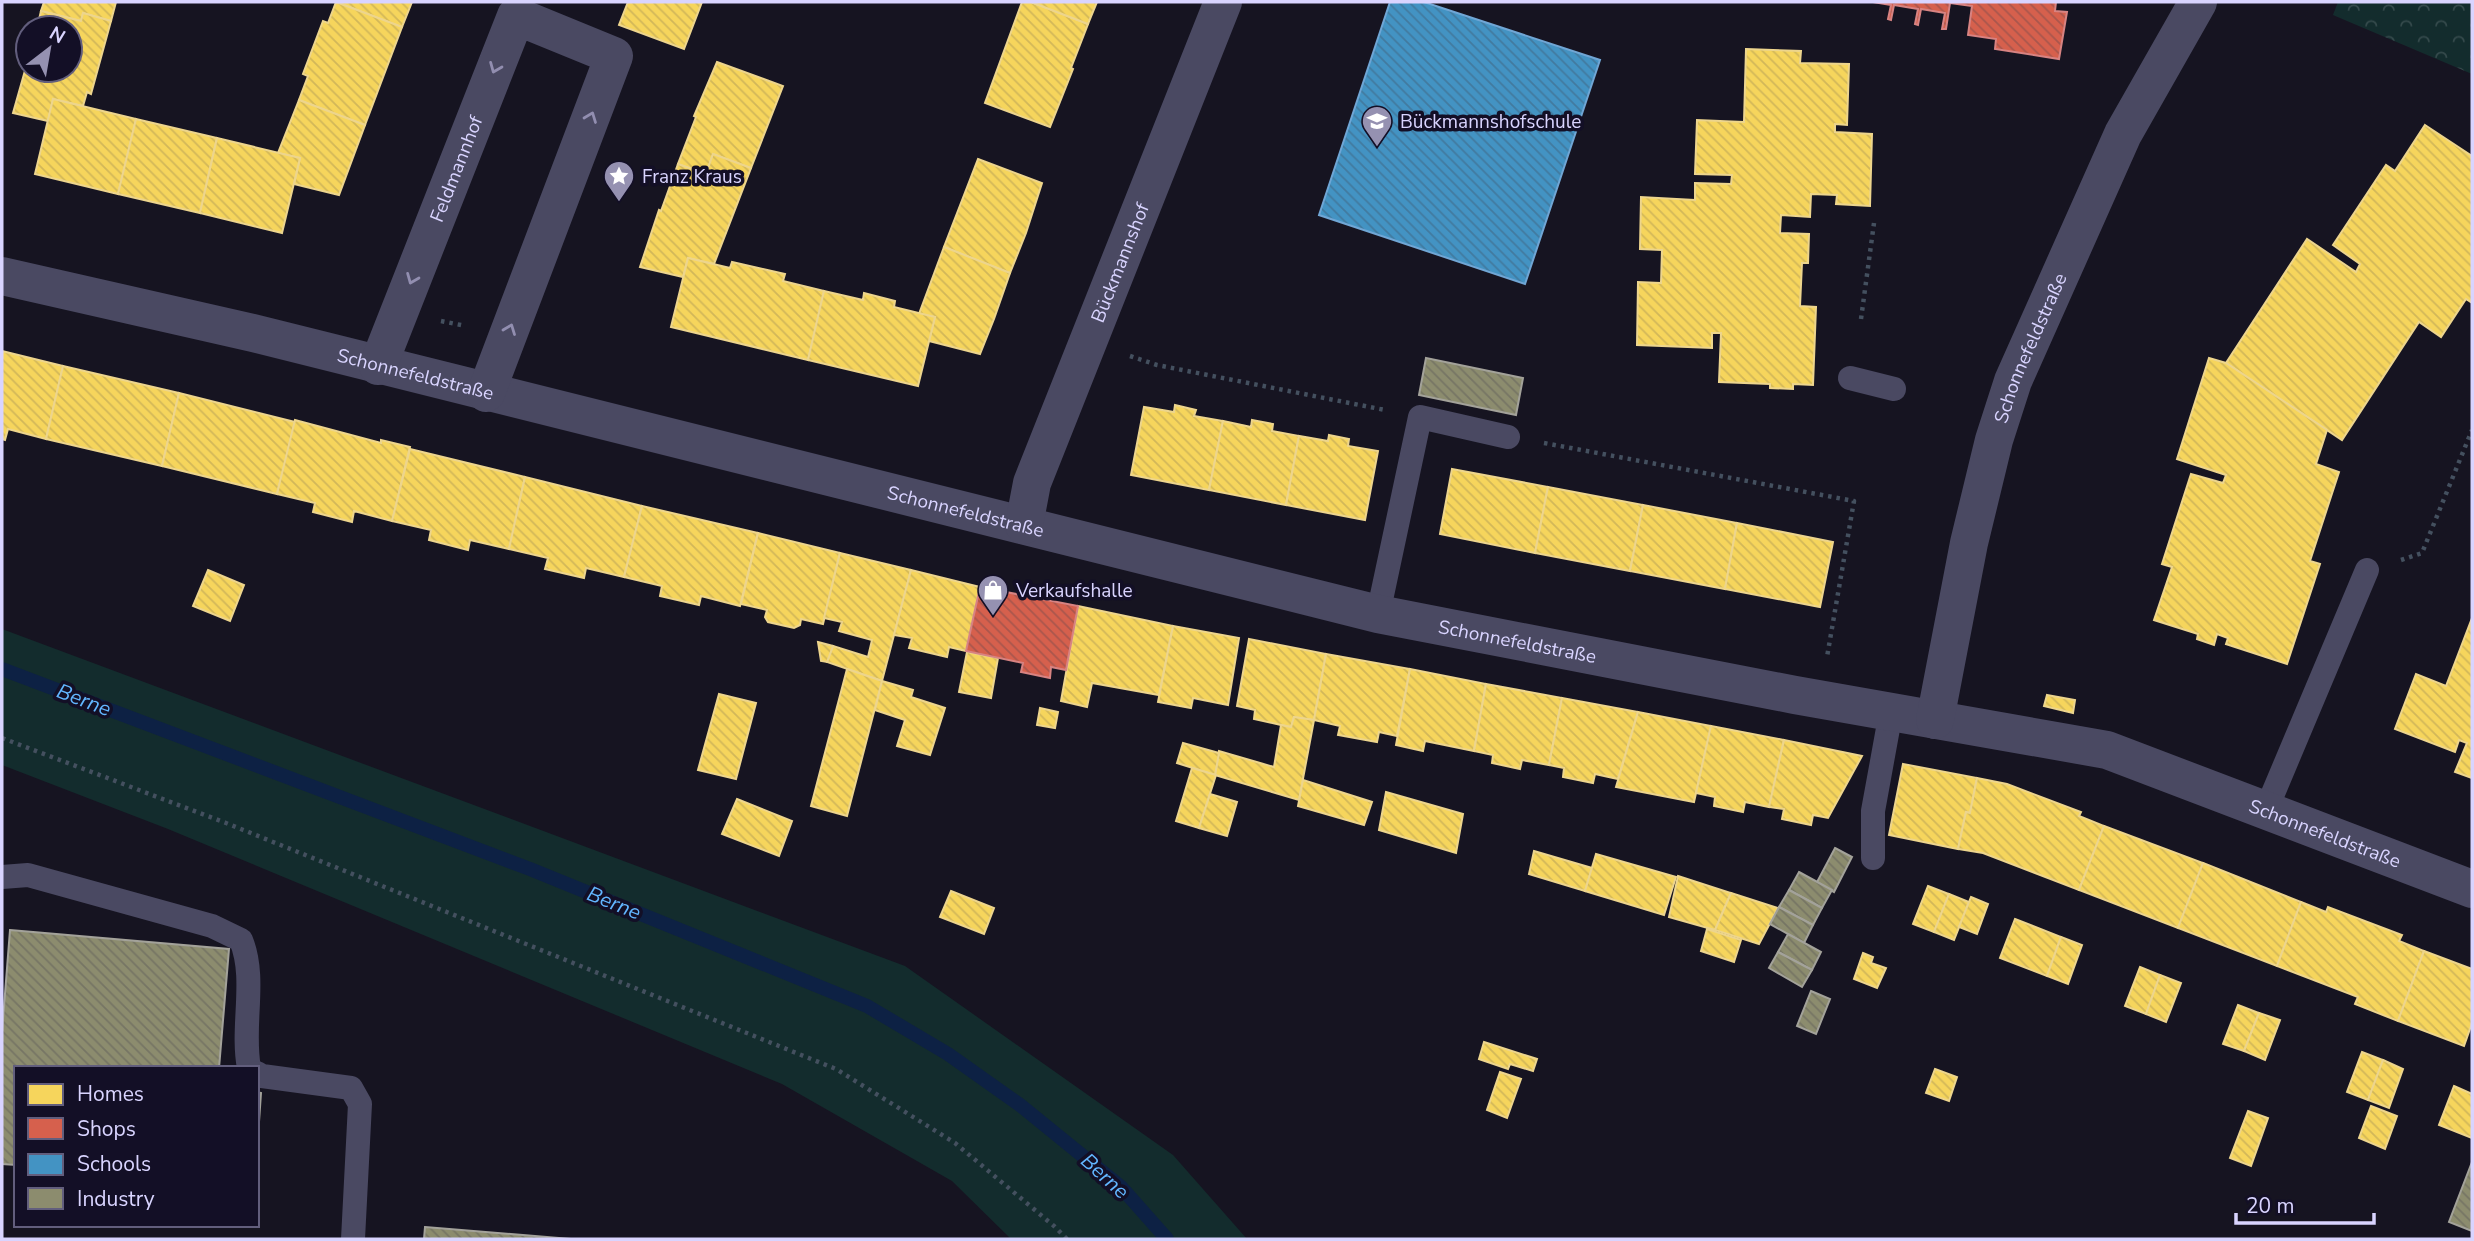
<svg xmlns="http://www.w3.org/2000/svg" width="2474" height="1241" font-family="'Nunito Sans',sans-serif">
  <defs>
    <pattern id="park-crowns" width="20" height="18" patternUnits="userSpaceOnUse" patternTransform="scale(1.75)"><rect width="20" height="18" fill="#132c2d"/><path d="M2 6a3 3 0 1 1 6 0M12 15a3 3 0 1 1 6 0" fill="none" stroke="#354a4c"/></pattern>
    <pattern id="homes-back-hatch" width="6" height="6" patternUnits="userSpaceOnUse" patternTransform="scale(1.75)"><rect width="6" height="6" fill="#f6d55c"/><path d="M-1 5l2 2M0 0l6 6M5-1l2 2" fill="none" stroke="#d2b759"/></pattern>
    <pattern id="shops-back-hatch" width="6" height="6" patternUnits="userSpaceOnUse" patternTransform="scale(1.75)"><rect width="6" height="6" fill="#d6604d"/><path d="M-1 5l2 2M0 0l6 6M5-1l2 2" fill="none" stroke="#a9564d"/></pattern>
    <pattern id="schools-back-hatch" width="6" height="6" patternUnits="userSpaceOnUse" patternTransform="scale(1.75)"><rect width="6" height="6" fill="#4393c3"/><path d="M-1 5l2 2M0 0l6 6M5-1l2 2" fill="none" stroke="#427a9f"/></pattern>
    <pattern id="industry-back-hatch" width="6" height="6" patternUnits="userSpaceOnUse" patternTransform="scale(1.75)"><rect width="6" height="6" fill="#8c8c6e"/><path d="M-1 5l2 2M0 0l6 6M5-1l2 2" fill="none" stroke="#767564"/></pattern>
  </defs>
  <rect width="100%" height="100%" fill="#161421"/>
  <polygon fill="#132c2d" points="2,629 905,966 1173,1155 1247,1239 1011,1239 952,1181 782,1084 168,829 2,765"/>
  <polygon fill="url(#park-crowns)" points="2338,2 2472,2 2472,74 2333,15"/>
  <g fill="url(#homes-back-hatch)" stroke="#edd58d" stroke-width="2">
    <polygon points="44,2 116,2 111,21 83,13 81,21 41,11"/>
    <polygon points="336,2 412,2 402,27"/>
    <polygon points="336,2 402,27 365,125 299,100 308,76 303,74 323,21 328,23"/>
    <polygon points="628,2 702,2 684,49 619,25"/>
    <polygon points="1022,2 1031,2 1088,24 1071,68 1073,69 1050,127 985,103"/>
    <polygon points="1031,2 1097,2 1088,24"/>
    <polygon points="41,11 81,21 83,13 111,21 91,94 87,92 83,106 53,99 48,121 13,113 28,60 28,70 70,70 70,28 37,28"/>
    <polygon points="1746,49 1801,51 1800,63 1849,64 1847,125 1835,124 1835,132 1872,134 1870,206 1836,204 1837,195 1811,194 1810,217 1781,215 1780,233 1809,234 1808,263 1802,263 1800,306 1816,307 1813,385 1793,384 1793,389 1770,388 1770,384 1719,382 1721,333 1712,333 1712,348 1637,345 1638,282 1661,283 1662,250 1640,249 1641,197 1695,200 1695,183 1731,184 1732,175 1695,174 1697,120 1744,122"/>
    <polygon points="717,62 783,86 751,168 713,154 706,174 678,164 696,117 694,116"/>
    <polygon points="53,99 136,119 118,194 35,174"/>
    <polygon points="299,100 365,125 339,195 294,184 300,158 278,153"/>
    <polygon points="136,119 217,138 200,213 118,194"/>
    <polygon points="2425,125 2472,156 2472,303 2466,299 2441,337 2419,322 2342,440 2226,363 2307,239 2356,272 2360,264 2333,245 2386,165 2395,171"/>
    <polygon points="217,138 300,158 282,233 200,213"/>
    <polygon points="713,154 751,168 714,264 688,258 683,277 640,267 659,210 661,211 678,164 706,174"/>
    <polygon points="978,159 1042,183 1026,233 1010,273 944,247"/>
    <polygon points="944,247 1010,273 994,319 980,354 929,341 935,317 919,314"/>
    <polygon points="688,258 730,268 732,262 785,274 783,281 824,291 808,360 671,327"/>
    <polygon points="824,291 863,300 864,293 895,301 894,307 935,317 918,386 808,360"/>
    <polygon points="2,351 63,366 46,439 8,429 5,440 2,439"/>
    <polygon points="2209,358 2226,363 2327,430 2316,464 2339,472 2310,561 2320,564 2287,664 2226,644 2228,638 2217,634 2214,645 2197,639 2198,634 2154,620 2172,567 2162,564 2191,474 2223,483 2226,475 2177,459"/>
    <polygon points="63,366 179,393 162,466 46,439"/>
    <polygon points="179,393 295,422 277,494 162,466"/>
    <polygon points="1175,405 1196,410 1194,416 1223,421 1209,490 1131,475 1144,407 1174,412"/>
    <polygon points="295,420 381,443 381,440 410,447 392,521 354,511 352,522 313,512 315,503 277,494"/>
    <polygon points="1252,420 1273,424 1272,431 1299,436 1286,505 1209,490 1223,421 1251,427"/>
    <polygon points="1329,435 1349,439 1348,446 1378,451 1365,520 1286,505 1299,436 1328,441"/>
    <polygon points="410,449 525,477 509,549 470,540 468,550 429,540 431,530 392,521"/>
    <polygon points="1452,469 1548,487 1535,553 1440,534"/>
    <polygon points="525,477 642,506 624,577 586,568 584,578 545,569 548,558 509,549"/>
    <polygon points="1548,487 1643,505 1630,571 1535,553"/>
    <polygon points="1643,505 1737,523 1725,589 1630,571"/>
    <polygon points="642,506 758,533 740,606 701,596 699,605 660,596 662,586 624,577"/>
    <polygon points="1737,523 1833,542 1820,607 1725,589"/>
    <polygon points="758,533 840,553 823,624 801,619 800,625 794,628 768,622 765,617 767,610 741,604"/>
    <polygon points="840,553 911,570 882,681 827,662 833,646 868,657 872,640 839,631 842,622 824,618"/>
    <polygon points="208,570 244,585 230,621 193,606"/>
    <polygon points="911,570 980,587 966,651 949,647 947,657 909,648 912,638 894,635"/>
    <polygon points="1078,606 1173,626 1159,695 1092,683 1087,707 1061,701"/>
    <polygon points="2472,618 2472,778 2455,772 2467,743 2459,740 2455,752 2395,729 2416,674 2446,686"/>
    <polygon points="1173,626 1239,638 1228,705 1193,698 1191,708 1158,702"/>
    <polygon points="1249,639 1326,654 1314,720 1294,717 1291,727 1281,725 1254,719 1255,710 1237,706"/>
    <polygon points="818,642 833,646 827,662 821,661"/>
    <polygon points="967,652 998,658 991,698 959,692"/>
    <polygon points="1326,654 1410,669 1397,736 1379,732 1377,742 1338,735 1340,726 1314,720"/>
    <polygon points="847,669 882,681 847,816 811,806"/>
    <polygon points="1410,669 1486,684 1474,751 1425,741 1423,751 1396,745"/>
    <polygon points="882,681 913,690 911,697 945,708 930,755 897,746 905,720 875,710"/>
    <polygon points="1486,684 1562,698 1549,765 1522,760 1520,769 1492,763 1493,755 1474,751"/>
    <polygon points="719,694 756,703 736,779 698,770"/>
    <polygon points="2047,695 2075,700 2073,713 2044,706"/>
    <polygon points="1562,698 1638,712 1618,779 1595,774 1593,783 1563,777 1564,768 1549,765"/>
    <polygon points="1040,708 1058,712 1055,728 1037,725"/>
    <polygon points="1638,712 1711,726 1694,802 1616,787"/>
    <polygon points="1294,717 1314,720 1299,800 1215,775 1219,751 1274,767 1281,725 1291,727"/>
    <polygon points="1711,726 1784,740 1769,807 1745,802 1743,812 1714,806 1715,797 1696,793"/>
    <polygon points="1784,740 1862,756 1828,818 1813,815 1811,825 1782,819 1784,809 1769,807"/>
    <polygon points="1183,743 1219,753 1215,775 1177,763"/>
    <polygon points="1903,764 1977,778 1970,813 1966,812 1958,849 1889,835"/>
    <polygon points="1192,768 1216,775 1199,828 1176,821"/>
    <polygon points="1977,778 2007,784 2081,812 2079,816 2104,826 2079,890 1983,853 1958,849 1966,812 1970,813"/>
    <polygon points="1303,780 1372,802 1364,825 1298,806"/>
    <polygon points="1386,792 1463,814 1456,853 1379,830"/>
    <polygon points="1210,794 1237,802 1227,836 1199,828"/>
    <polygon points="737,799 792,821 779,856 722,834"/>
    <polygon points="2104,826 2203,863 2178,928 2079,890"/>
    <polygon points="1534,851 1592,868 1585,891 1529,874"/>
    <polygon points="1596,854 1676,877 1664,915 1585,891"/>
    <polygon points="2203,863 2301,902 2277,966 2178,928"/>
    <polygon points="1678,876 1731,893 1715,930 1669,917"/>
    <polygon points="1928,886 1949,894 1934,932 1913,924"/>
    <polygon points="951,891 994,908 984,934 940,917"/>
    <polygon points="1731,893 1778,908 1759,944 1715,930"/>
    <polygon points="1949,894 1969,902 1954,940 1934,932"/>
    <polygon points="1971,897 1988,904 1977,934 1959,927"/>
    <polygon points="2301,902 2326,912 2328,907 2402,935 2399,941 2424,951 2398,1021 2355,1004 2358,997 2277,966"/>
    <polygon points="2015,919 2061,937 2047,976 2000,958"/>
    <polygon points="1707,929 1741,940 1734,962 1701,951"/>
    <polygon points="2061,937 2082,945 2068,984 2047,976"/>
    <polygon points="2424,951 2472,969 2472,1023 2464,1046 2398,1021"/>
    <polygon points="1863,953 1873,957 1871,963 1886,968 1877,988 1854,979"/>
    <polygon points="2140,967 2160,975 2146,1014 2125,1006"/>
    <polygon points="2160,975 2181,983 2166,1022 2146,1014"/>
    <polygon points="2238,1005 2259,1013 2244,1051 2223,1044"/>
    <polygon points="2259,1013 2280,1020 2265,1060 2244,1051"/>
    <polygon points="1484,1042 1537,1059 1533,1071 1510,1064 1508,1069 1479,1059"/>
    <polygon points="2362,1052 2383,1060 2368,1100 2347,1092"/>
    <polygon points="2383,1060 2403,1069 2389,1108 2368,1100"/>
    <polygon points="1935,1069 1957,1077 1949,1101 1926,1093"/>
    <polygon points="1500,1072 1521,1079 1507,1118 1487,1110"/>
    <polygon points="2454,1086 2472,1094 2472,1138 2439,1125"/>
    <polygon points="2371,1106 2397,1116 2385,1149 2359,1138"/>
    <polygon points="2248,1111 2268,1118 2251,1166 2230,1158"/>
  </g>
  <g fill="url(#shops-back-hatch)" stroke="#d78382" stroke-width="2">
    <polygon points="1873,2 2056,2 2055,11 2067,12 2059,59 1995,49 1996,39 1968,35 1972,6 1950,3 1946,29 1942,29 1945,13 1921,9 1918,25 1915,24 1918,9 1894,5 1891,20 1888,19 1891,5"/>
    <polygon points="980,587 1078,606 1066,670 1051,667 1050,678 1021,672 1023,663 966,651"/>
  </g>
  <polygon fill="url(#schools-back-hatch)" stroke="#70a6d5" stroke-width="2" points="1390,2 1424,2 1600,60 1525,284 1319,215"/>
  <g fill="url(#industry-back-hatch)" stroke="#a3a29a" stroke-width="2">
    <polygon points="1426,358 1523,378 1516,415 1419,395"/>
    <polygon points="1835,848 1852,857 1834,892 1817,882"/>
    <polygon points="1799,872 1832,890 1822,908 1789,890"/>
    <polygon points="1789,890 1822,908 1813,925 1779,907"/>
    <polygon points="1779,907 1813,925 1804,943 1770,924"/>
    <polygon points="10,930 229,949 219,1068 16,1068 16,1165 2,1164 2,1032"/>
    <polygon points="1788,934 1821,952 1812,970 1778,952"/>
    <polygon points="1778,952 1812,970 1802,987 1769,968"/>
    <polygon points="1811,991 1830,999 1816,1034 1797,1026"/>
    <polygon points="257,1092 261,1093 258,1136 257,1136"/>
    <polygon points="2472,1162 2472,1231 2449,1222"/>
    <polygon points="425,1227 571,1239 424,1239"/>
  </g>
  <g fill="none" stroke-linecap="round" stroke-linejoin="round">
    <polyline stroke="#0d2144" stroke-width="14" points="2,669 530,869 867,1006 948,1054 1020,1105 1121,1187 1167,1239"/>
    <g stroke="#44505f" stroke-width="4.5" stroke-dasharray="3.5 5" stroke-linecap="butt">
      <polyline points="1861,319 1874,223"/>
      <polyline points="441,321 466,326"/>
      <polyline points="1130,356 1157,365 1385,410"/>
      <polyline points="1544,443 1854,501 1827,657"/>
      <polyline points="2401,560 2422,553 2472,430"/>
      <polyline points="2,738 226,823 836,1069 955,1143 1054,1226 1067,1239"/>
    </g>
    <g stroke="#4a4962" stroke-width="24">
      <polyline points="1850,378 1894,389"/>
      <polyline points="1378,614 1420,417 1508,437"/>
      <polyline points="2266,810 2367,570"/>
      <polyline points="1873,858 1873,811 1891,712"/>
      <path d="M2,877L28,875L212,926L241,940C257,979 241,1026 249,1068"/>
      <polyline points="257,1073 262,1076 351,1088 360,1104 353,1239"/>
    </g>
    <g stroke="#4a4962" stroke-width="38">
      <path id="s1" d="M2,276L253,333L1378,614L1795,695L2107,750L2472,889"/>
      <path id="s2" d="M378,366L516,16L614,56L486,393"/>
      <path id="s3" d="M1024,525L1032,483L1223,2"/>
      <path id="s4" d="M1935,720L1969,543L1994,440L2013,381L2123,134L2198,2"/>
    </g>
  </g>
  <defs><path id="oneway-chevron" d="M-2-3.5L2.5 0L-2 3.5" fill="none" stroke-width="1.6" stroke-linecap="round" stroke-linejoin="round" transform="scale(1.75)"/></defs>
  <g stroke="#928eb0">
    <use href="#oneway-chevron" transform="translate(495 68) rotate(112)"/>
    <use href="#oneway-chevron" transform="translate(591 117) rotate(-69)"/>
    <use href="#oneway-chevron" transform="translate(412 279) rotate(112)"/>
    <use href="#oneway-chevron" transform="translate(510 329) rotate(-69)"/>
  </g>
  <defs>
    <g id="school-pin" transform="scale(1.575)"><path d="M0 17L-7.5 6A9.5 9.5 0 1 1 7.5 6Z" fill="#9591b1" stroke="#130f26"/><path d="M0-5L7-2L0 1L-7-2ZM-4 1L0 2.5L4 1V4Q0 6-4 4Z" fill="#fff"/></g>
    <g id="sight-pin" transform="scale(1.575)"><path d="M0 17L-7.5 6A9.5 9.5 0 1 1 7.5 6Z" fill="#9591b1" stroke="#130f26"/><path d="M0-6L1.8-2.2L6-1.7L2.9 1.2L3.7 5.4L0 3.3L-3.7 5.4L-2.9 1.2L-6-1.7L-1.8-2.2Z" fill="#fff"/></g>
    <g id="shop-pin" transform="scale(1.575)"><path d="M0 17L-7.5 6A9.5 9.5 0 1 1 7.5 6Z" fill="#9591b1" stroke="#130f26"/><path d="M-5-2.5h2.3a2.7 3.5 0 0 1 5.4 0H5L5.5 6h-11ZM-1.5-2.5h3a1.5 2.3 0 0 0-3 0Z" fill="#fff"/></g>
  </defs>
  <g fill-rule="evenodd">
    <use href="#school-pin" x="1377" y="121"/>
    <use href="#sight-pin" x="619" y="176"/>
    <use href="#shop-pin" x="993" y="590"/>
  </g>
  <g text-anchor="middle" stroke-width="7" stroke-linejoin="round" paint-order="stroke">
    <g font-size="19" fill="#d9d4ff" stroke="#130f26" text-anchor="start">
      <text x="1400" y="128">Bückmannshofschule</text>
      <text x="642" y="183">Franz Kraus</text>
      <text x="1016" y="597">Verkaufshalle</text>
    </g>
    <g font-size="19" fill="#d9d4ff" stroke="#130f26">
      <text dy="7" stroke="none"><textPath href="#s2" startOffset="212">Feldmannhof</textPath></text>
      <text dy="7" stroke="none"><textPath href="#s3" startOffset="280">Bückmannshof</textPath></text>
      <text dy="7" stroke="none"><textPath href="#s4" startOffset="385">Schonnefeldstraße</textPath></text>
      <text dy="7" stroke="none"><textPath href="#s1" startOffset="425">Schonnefeldstraße</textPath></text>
      <text dy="7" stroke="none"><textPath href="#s1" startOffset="992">Schonnefeldstraße</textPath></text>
      <text dy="7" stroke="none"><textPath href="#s1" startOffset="1559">Schonnefeldstraße</textPath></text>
      <text dy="7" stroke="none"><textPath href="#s1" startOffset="2392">Schonnefeldstraße</textPath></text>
    </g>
    <g font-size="21" font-style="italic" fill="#62b6ff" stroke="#130f26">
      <text transform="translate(84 700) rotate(21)" y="7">Berne</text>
      <text transform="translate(614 903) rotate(22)" y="7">Berne</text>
      <text transform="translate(1105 1176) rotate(42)" y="7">Berne</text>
    </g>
  </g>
  <rect width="2474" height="1241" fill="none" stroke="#d9d4ff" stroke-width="7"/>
  <rect x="14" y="1066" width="245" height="161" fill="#130f26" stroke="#625e7d" stroke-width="2"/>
  <rect x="28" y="1084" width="35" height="21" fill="#f6d55c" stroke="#625e7d" stroke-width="2"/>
  <text x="77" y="1101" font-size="21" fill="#d9d4ff">Homes</text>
  <rect x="28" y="1118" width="35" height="21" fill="#d6604d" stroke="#625e7d" stroke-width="2"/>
  <text x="77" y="1136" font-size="21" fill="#d9d4ff">Shops</text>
  <rect x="28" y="1154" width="35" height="21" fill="#4393c3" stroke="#625e7d" stroke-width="2"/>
  <text x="77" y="1171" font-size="21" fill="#d9d4ff">Schools</text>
  <rect x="28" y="1188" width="35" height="21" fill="#8c8c6e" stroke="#625e7d" stroke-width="2"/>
  <text x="77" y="1206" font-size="21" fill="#d9d4ff">Industry</text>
  <g transform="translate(49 49) rotate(31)"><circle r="33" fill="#130f26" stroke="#625e7d" stroke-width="2"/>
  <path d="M0-5L12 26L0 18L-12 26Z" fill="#9591b1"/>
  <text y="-10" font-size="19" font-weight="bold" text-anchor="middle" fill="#d9d4ff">N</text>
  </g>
  <path d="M2236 1213v10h138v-10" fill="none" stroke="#d9d4ff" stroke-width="3.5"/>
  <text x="2246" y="1213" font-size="21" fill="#d9d4ff" stroke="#130f26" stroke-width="5" paint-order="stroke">20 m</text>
</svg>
